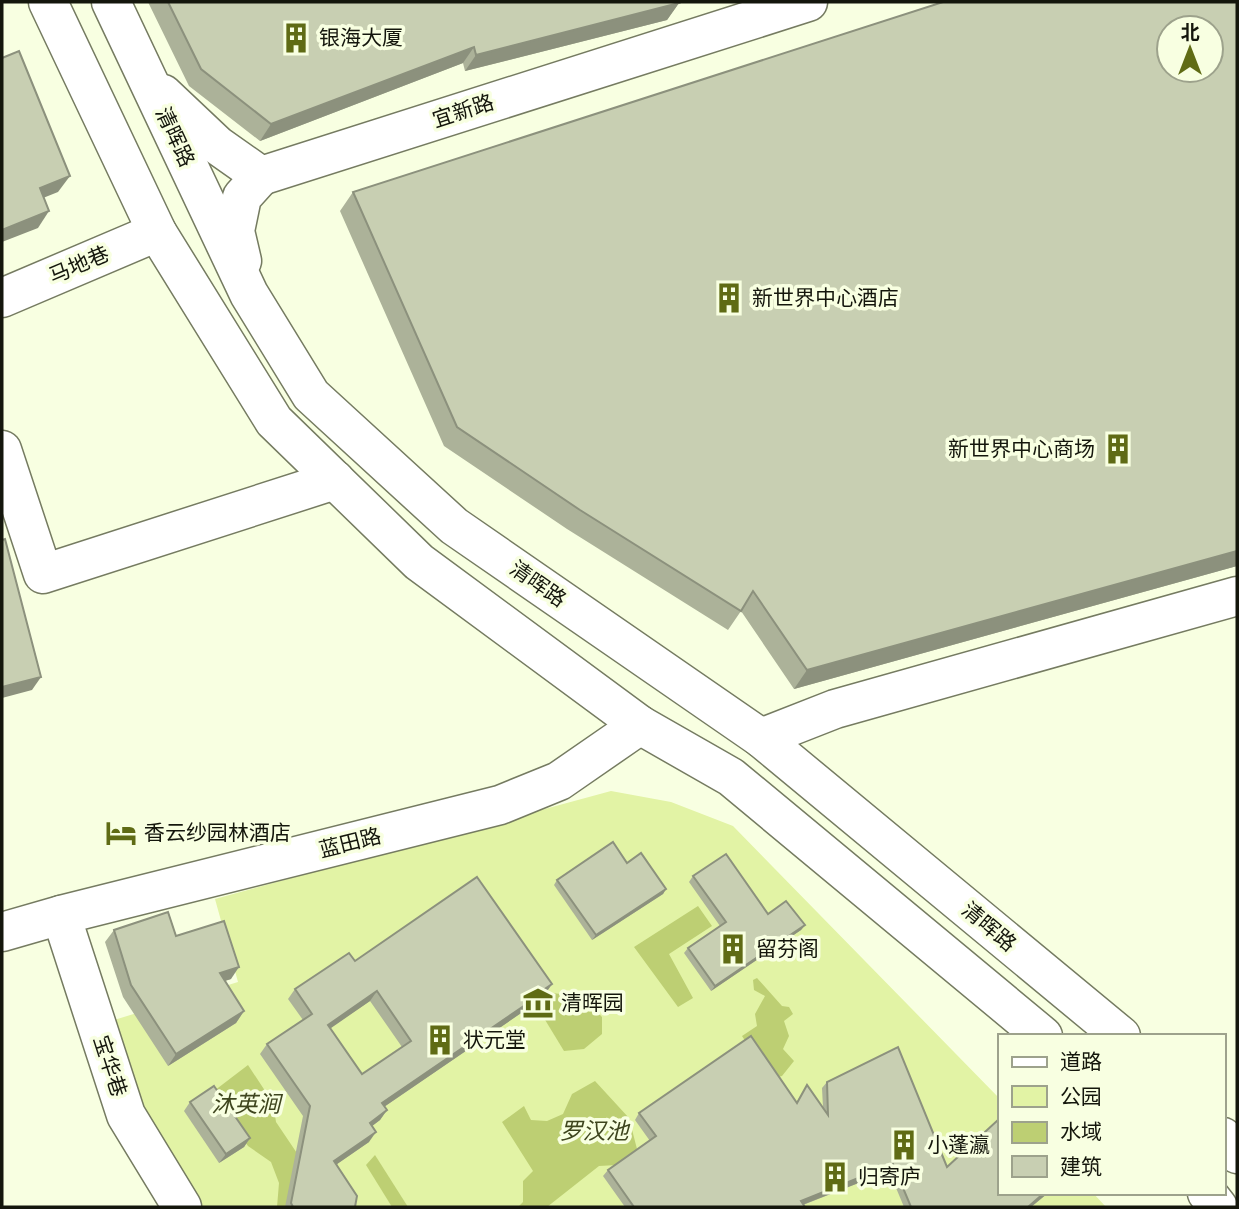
<svg xmlns="http://www.w3.org/2000/svg" width="1239" height="1209" font-family="Montserrat,'Noto Sans SC',sans-serif">
  <rect width="100%" height="100%" fill="#f8ffe1"/>
  <polygon fill="#e2f3a5" points="611,791 671,802 733,826 999,1098 999,1193 1093,1193 1106,1207 200,1207 140,1116 101,1024 238,982 215,899"/>
  <g fill="#bdcf73">
    <polygon points="698,906 712,926 669,954 693,998 678,1007 634,947"/>
    <polygon points="757,978 782,1006 789,1007 793,1014 784,1021 789,1036 783,1049 794,1061 782,1076 730,1089 758,1061 742,1036 757,1026 755,1014 765,996 754,990 753,980"/>
    <path d="M552,993C576,995 586,1001 602,1017V1034L584,1049L564,1051L536,1005Z"/>
    <polygon points="248,1065 273,1103 276,1122 313,1177 285,1207 277,1207 279,1183 271,1162 248,1146 210,1094"/>
    <polygon points="595,1081 629,1118 637,1149 617,1165 599,1166 547,1207 518,1207 523,1202 523,1181 533,1171 502,1122 524,1106 531,1120 547,1121 563,1114 572,1094"/>
    <polygon points="375,1155 408,1207 392,1207 366,1165"/>
  </g>
  <g fill="none" stroke-linecap="round" stroke-linejoin="round">
    <g stroke="#757b61" stroke-width="41">
      <g id="minor">
        <polyline points="48,2 157,232 274,421 419,562 640,725 731,777 1043,1036"/>
        <polyline points="111,2 249,294 311,395 454,526 761,738 1121,1036"/>
        <polyline points="163,94 217,145 261,176 808,2"/>
        <polyline points="242,261 235,231 242,197 261,176"/>
        <polyline points="2,298 157,232"/>
        <polyline points="2,450 43,574 335,480"/>
        <polyline points="761,738 835,709 1237,596"/>
        <polyline points="61,915 126,1115 182,1207"/>
        <polyline points="2,932 61,915 500,805 559,781 640,725"/>
        <polyline points="1223,1137 1237,1154"/>
        <polyline points="1207,1193 1218,1207"/>
      </g>
    </g>
    <use href="#minor" stroke="#fff" stroke-width="38"/>
  </g>
  <g fill="#acb299" fill-rule="evenodd">
    <polygon points="148,2 678,2 679,3 667,20 465,71 463,63 260,141 189,86"/>
    <polygon points="1237,2 1237,566 794,689 741,611 728,630 567,529 444,446 340,211 353,192"/>
    <polygon points="627,863 666,889 663,894 592,940 554,885 557,880"/>
    <polygon points="693,876 768,914 805,925 801,930 711,991 684,953 688,948 720,926 689,882"/>
    <polygon points="114,930 176,936 231,979 225,981 244,1011 236,1023 168,1066 123,997 105,942"/>
    <path d="M355,961L552,984L545,994L531,1004L527,1009L384,1107L387,1110L380,1120L372,1126L369,1142L337,1164L355,1207H285L303,1116L260,1054L267,1044L303,1020L288,999L295,989ZM370,1001L402,1047L362,1074L330,1028Z"/>
    <polygon points="827,1082 947,1167 999,1193 1048,1193 1031,1207 904,1207 889,1171 803,1205 805,1207 625,1207 603,1176 608,1170 650,1141 635,1120 639,1113 796,1103 807,1085 823,1108 822,1088"/>
    <polygon points="190,1102 250,1138 244,1147 219,1163 184,1111"/>
  </g>
  <g fill="#8c917d">
    <polygon points="679,3 667,20 465,71 476,55"/>
    <polygon points="474,47 463,63 260,141 271,124"/>
    <polygon points="70,176 58,192 28,204 40,188"/>
    <polygon points="49,211 38,228 2,242 2,230"/>
    <polygon points="1237,551 1237,566 794,689 807,670"/>
    <polygon points="41,677 32,690 2,698 2,687"/>
    <polygon points="666,889 663,894 592,940 596,935"/>
    <polygon points="805,925 801,930 711,991 715,986"/>
    <polygon points="239,967 231,979 211,985 220,973"/>
    <polygon points="552,984 545,994 531,1004 527,1009 375,1113 382,1103"/>
    <polygon points="377,991 370,1001 321,1035 328,1025"/>
    <polygon points="244,1011 236,1023 168,1066 176,1054"/>
    <polygon points="387,1110 380,1120 363,1133 370,1123"/>
    <polygon points="376,1132 369,1142 327,1171 334,1161"/>
    <polygon points="250,1138 244,1147 219,1163 226,1154"/>
    <polygon points="893,1164 889,1171 797,1207 801,1201"/>
    <polygon points="1044,1193 1048,1193 1031,1207 1028,1207"/>
  </g>
  <g fill="#c8cfb2" stroke="#8c917d" stroke-width="2" fill-rule="evenodd">
    <polygon points="168,2 678,2 679,3 476,55 474,47 271,124 201,69"/>
    <path d="M943,2H1237V551L807,670L753,591L741,611L580,510L457,427L353,192ZM1169,28H1211V70H1169Z"/>
    <polygon points="19,51 70,176 40,188 49,211 2,230 2,58"/>
    <polygon points="5,539 41,677 2,687 2,540"/>
    <polygon points="613,842 627,863 641,853 666,889 596,935 557,880"/>
    <polygon points="726,854 768,914 786,901 805,925 715,986 688,948 726,922 693,876"/>
    <path d="M477,877L552,984L533,997L534,999L382,1103L387,1110L370,1123L376,1132L334,1161L357,1196L355,1207H293L291,1203L310,1106L267,1044L312,1014L295,989L349,953L355,961ZM377,991L411,1041L362,1074L328,1025Z"/>
    <polygon points="168,912 176,936 224,921 239,967 220,973 244,1011 176,1054 131,985 114,930"/>
    <polygon points="751,1036 797,1103 807,1085 828,1115 827,1082 898,1047 947,1167 999,1119 999,1193 1044,1193 1028,1207 911,1207 893,1164 801,1201 805,1207 634,1207 608,1170 656,1136 639,1113"/>
    <polygon points="214,1086 250,1138 226,1154 190,1102"/>
  </g>
  <defs>
    <g id="building-bare" transform="scale(2.415)"><path d="M-4-6H4V6H1V3H-1V6H-4ZM-2.5-4.3h1.7v1.8h-1.7ZM.8-4.3h1.7v1.8H.8ZM-2.5-1h1.7V.8h-1.7ZM.8-1h1.7V.8H.8Z" fill="#5f6b14" stroke="#f8ffe1" stroke-width="2.5" paint-order="stroke"/></g>
    <g id="hotel-bare" transform="scale(2.415)"><path d="M-6-4.5h1.5V1H6V5H4.5V3h-9V5H-6ZM-4 0a1.8 1.8 0 1 1 3.6 0ZM.5 0V-2.5h3Q6-2.5 6 0Z" fill="#5f6b14" stroke="#f8ffe1" stroke-width="2.5" paint-order="stroke"/></g>
    <g id="museum-bare" transform="scale(2.415)"><path d="M0-6L6-3V-2H-6V-3ZM-5-1h2V3h-2ZM-1-1h2V3h-2ZM3-1h2V3H3ZM-6 4H6V6H-6Z" fill="#5f6b14" stroke="#f8ffe1" stroke-width="2.5" paint-order="stroke"/></g>
  </defs>
  <g fill-rule="evenodd">
    <use href="#building-bare" x="296" y="38"/>
    <use href="#building-bare" x="729" y="298"/>
    <use href="#building-bare" x="1118" y="449"/>
    <use href="#hotel-bare" x="121" y="833"/>
    <use href="#building-bare" x="733" y="949"/>
    <use href="#museum-bare" x="538" y="1003"/>
    <use href="#building-bare" x="440" y="1040"/>
    <use href="#building-bare" x="904" y="1145"/>
    <use href="#building-bare" x="835" y="1177"/>
  </g>
  <g text-anchor="middle" stroke-width="7" stroke-linejoin="round" paint-order="stroke">
    <g font-size="21" fill="#14160c" stroke="#f8ffe1" text-anchor="start">
      <text x="319" y="45">银海大厦</text>
      <text x="752" y="305">新世界中心酒店</text>
      <text x="1095" y="456" text-anchor="end">新世界中心商场</text>
      <text x="144" y="840">香云纱园林酒店</text>
      <text x="756" y="956">留芬阁</text>
      <text x="561" y="1010">清晖园</text>
      <text x="463" y="1047">状元堂</text>
      <text x="927" y="1152">小蓬瀛</text>
      <text x="858" y="1184">归寄庐</text>
    </g>
    <g font-size="21" fill="#14160c" stroke="#f8ffe1">
      <text transform="translate(463 111) rotate(-18)" y="7">宜新路</text>
      <text transform="translate(175 137) rotate(65)" y="7">清晖路</text>
      <text transform="translate(79 265) rotate(-23)" y="7">马地巷</text>
      <text transform="translate(538 584) rotate(35)" y="7">清晖路</text>
      <text transform="translate(350 843) rotate(-14)" y="7">蓝田路</text>
      <text transform="translate(989 927) rotate(40)" y="7">清晖路</text>
      <text transform="translate(110 1066) rotate(72)" y="7">宝华巷</text>
    </g>
    <g font-size="23" font-style="italic" fill="#3e451e" stroke="#f8ffe1">
      <text x="246" y="1112">沐英涧</text>
      <text x="594" y="1139">罗汉池</text>
    </g>
  </g>
  <rect width="1239" height="1209" fill="none" stroke="#14160c" stroke-width="7"/>
  <rect x="998" y="1034" width="228" height="161" fill="#f8ffe1" stroke="#9da28c" stroke-width="2"/>
  <rect x="1012" y="1057" width="35" height="10" fill="#ffffff" stroke="#9da28c" stroke-width="2"/>
  <text x="1060" y="1069" font-size="21" fill="#14160c">道路</text>
  <rect x="1012" y="1086" width="35" height="21" fill="#e2f3a5" stroke="#9da28c" stroke-width="2"/>
  <text x="1060" y="1104" font-size="21" fill="#14160c">公园</text>
  <rect x="1012" y="1122" width="35" height="21" fill="#bdcf73" stroke="#9da28c" stroke-width="2"/>
  <text x="1060" y="1139" font-size="21" fill="#14160c">水域</text>
  <rect x="1012" y="1156" width="35" height="21" fill="#c8cfb2" stroke="#9da28c" stroke-width="2"/>
  <text x="1060" y="1174" font-size="21" fill="#14160c">建筑</text>
  <g transform="translate(1190 49)"><circle r="33" fill="#f8ffe1" stroke="#9da28c" stroke-width="2"/>
  <path d="M0-5L12 26L0 18L-12 26Z" fill="#5f6b14"/>
  <text y="-10" font-size="19" font-weight="bold" text-anchor="middle" fill="#14160c">北</text>
  </g>
</svg>
